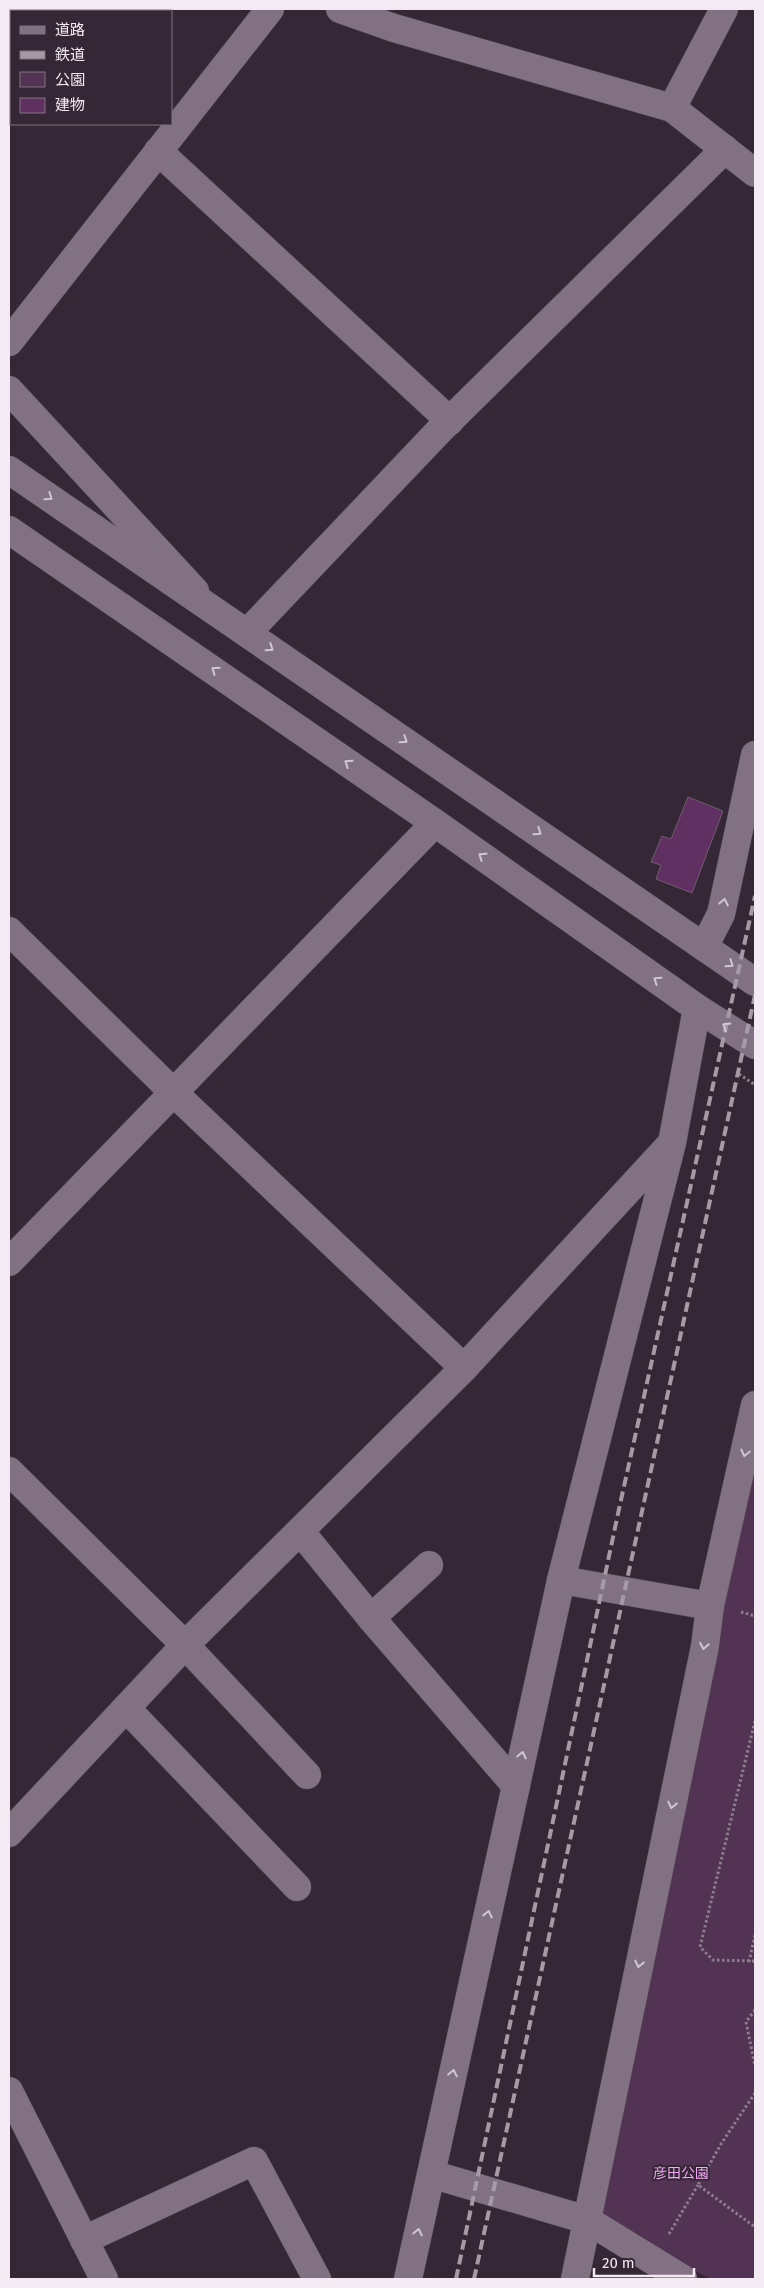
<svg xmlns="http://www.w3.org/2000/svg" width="764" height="2288" font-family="'Fira Sans','Noto Sans JP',sans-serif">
  <rect width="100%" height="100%" fill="#352735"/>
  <polygon fill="#533354" points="755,1449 755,2279 711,2279 662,2254 640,2235 603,2217 603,2210 599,2207"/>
  <polygon fill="#603062" stroke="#6e5d6e" points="688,797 723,811 692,893 656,879 661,865 651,862 662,836 671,839"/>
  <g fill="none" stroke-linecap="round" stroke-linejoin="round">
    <g stroke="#504450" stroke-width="29">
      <g id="street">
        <polyline points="340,9 394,28 672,108 755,173"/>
        <polyline points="21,11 22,9"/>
        <polyline points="9,35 11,30"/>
        <polyline points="672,108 724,9"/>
        <polyline points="158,151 450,421"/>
        <polyline points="9,342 270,9"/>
        <polyline points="9,390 195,591"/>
        <polyline points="247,633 440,430 725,149"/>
        <polyline points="9,931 174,1093 464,1368"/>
        <polyline points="704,947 721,914 755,755"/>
        <polyline points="9,1262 435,823"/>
        <polyline points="9,1471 185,1645 307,1775"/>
        <polyline points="300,1531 371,1618 516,1786"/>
        <polyline points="561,1580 710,1606"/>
        <polyline points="371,1618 429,1565"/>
        <polyline points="126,1708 297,1887"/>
        <polyline points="9,1833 185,1645 464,1368 669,1146"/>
        <polyline points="9,2091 104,2279"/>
        <polyline points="431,2174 587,2220 683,2279"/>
        <polyline points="84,2240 254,2161 317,2279"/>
        <polyline points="408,2279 561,1580 672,1143 697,1008"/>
        <polyline points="575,2279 705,1646 710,1606 755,1405"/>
      </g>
    </g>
    <g stroke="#504450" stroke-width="29">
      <g id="secondary">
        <polyline points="9,470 755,982"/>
        <polyline points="9,530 435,823 697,1008 755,1045"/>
      </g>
    </g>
    <g stroke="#8b7f8b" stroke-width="3" stroke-dasharray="2.5 2.5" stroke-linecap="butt">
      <polyline points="739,1074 755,1085"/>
      <polyline points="741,1612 755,1616"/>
      <polyline points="755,1721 700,1947 713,1960 755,1961"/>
      <polyline points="749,1962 755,1935"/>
      <polyline points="755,2010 746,2022 755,2066"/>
      <polyline points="755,2093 721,2144 698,2185 755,2227"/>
      <polyline points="669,2234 698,2185"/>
    </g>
    <use href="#street" stroke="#827182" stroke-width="28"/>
    <use href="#secondary" stroke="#827182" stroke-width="28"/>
    <g stroke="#a59aa5" stroke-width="4" stroke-dasharray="10 5" stroke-linecap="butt">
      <polyline points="456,2279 619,1509 755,896"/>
      <polyline points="474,2279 755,995"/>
    </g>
  </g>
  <defs><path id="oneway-chevron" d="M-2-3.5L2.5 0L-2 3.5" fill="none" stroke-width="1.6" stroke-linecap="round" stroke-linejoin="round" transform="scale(1.25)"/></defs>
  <g stroke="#d1c6d1">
    <use href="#oneway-chevron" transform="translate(49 497) rotate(34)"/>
    <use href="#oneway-chevron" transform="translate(270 648) rotate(34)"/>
    <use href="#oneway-chevron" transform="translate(215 670) rotate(-145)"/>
    <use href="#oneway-chevron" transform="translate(404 740) rotate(34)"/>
    <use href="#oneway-chevron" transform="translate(348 763) rotate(-145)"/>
    <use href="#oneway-chevron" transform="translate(538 832) rotate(34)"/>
    <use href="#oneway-chevron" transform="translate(482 856) rotate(-145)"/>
    <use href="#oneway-chevron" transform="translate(724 902) rotate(-78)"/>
    <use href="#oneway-chevron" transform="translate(730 964) rotate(34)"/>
    <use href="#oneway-chevron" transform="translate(657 980) rotate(-145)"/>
    <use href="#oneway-chevron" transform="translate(726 1026) rotate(-148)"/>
    <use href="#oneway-chevron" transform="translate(745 1453) rotate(103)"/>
    <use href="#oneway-chevron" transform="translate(704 1646) rotate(100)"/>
    <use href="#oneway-chevron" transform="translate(522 1755) rotate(-78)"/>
    <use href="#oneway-chevron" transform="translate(672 1805) rotate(102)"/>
    <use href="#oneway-chevron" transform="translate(488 1914) rotate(-78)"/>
    <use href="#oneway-chevron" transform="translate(639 1964) rotate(102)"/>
    <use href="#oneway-chevron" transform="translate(453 2073) rotate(-78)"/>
    <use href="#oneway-chevron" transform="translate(418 2232) rotate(-78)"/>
  </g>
  <g text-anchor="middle" stroke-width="4" stroke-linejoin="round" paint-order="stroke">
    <g font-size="14" fill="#f2a8f4" stroke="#352735">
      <text x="681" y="2178">彦田公園</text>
    </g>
  </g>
  <rect width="764" height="2288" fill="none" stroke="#f3eaf3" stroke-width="20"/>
  <rect x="10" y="10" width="162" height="115" fill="#352735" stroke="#817581"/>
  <rect x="20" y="26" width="25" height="8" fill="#827182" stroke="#817581"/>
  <text x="55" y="35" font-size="15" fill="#f3eaf3">道路</text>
  <rect x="20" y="51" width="25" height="8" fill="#a59aa5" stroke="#817581"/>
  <text x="55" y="60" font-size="15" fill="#f3eaf3">鉄道</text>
  <rect x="20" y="72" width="25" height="15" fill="#533354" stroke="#817581"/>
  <text x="55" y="85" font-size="15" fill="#f3eaf3">公園</text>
  <rect x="20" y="98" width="25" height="15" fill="#603062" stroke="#817581"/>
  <text x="55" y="110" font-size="15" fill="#f3eaf3">建物</text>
  <path d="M594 2268v8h100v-8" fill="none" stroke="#f3eaf3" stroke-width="2.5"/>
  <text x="602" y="2268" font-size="15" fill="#f3eaf3" stroke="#352735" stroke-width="4" paint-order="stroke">20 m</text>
</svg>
